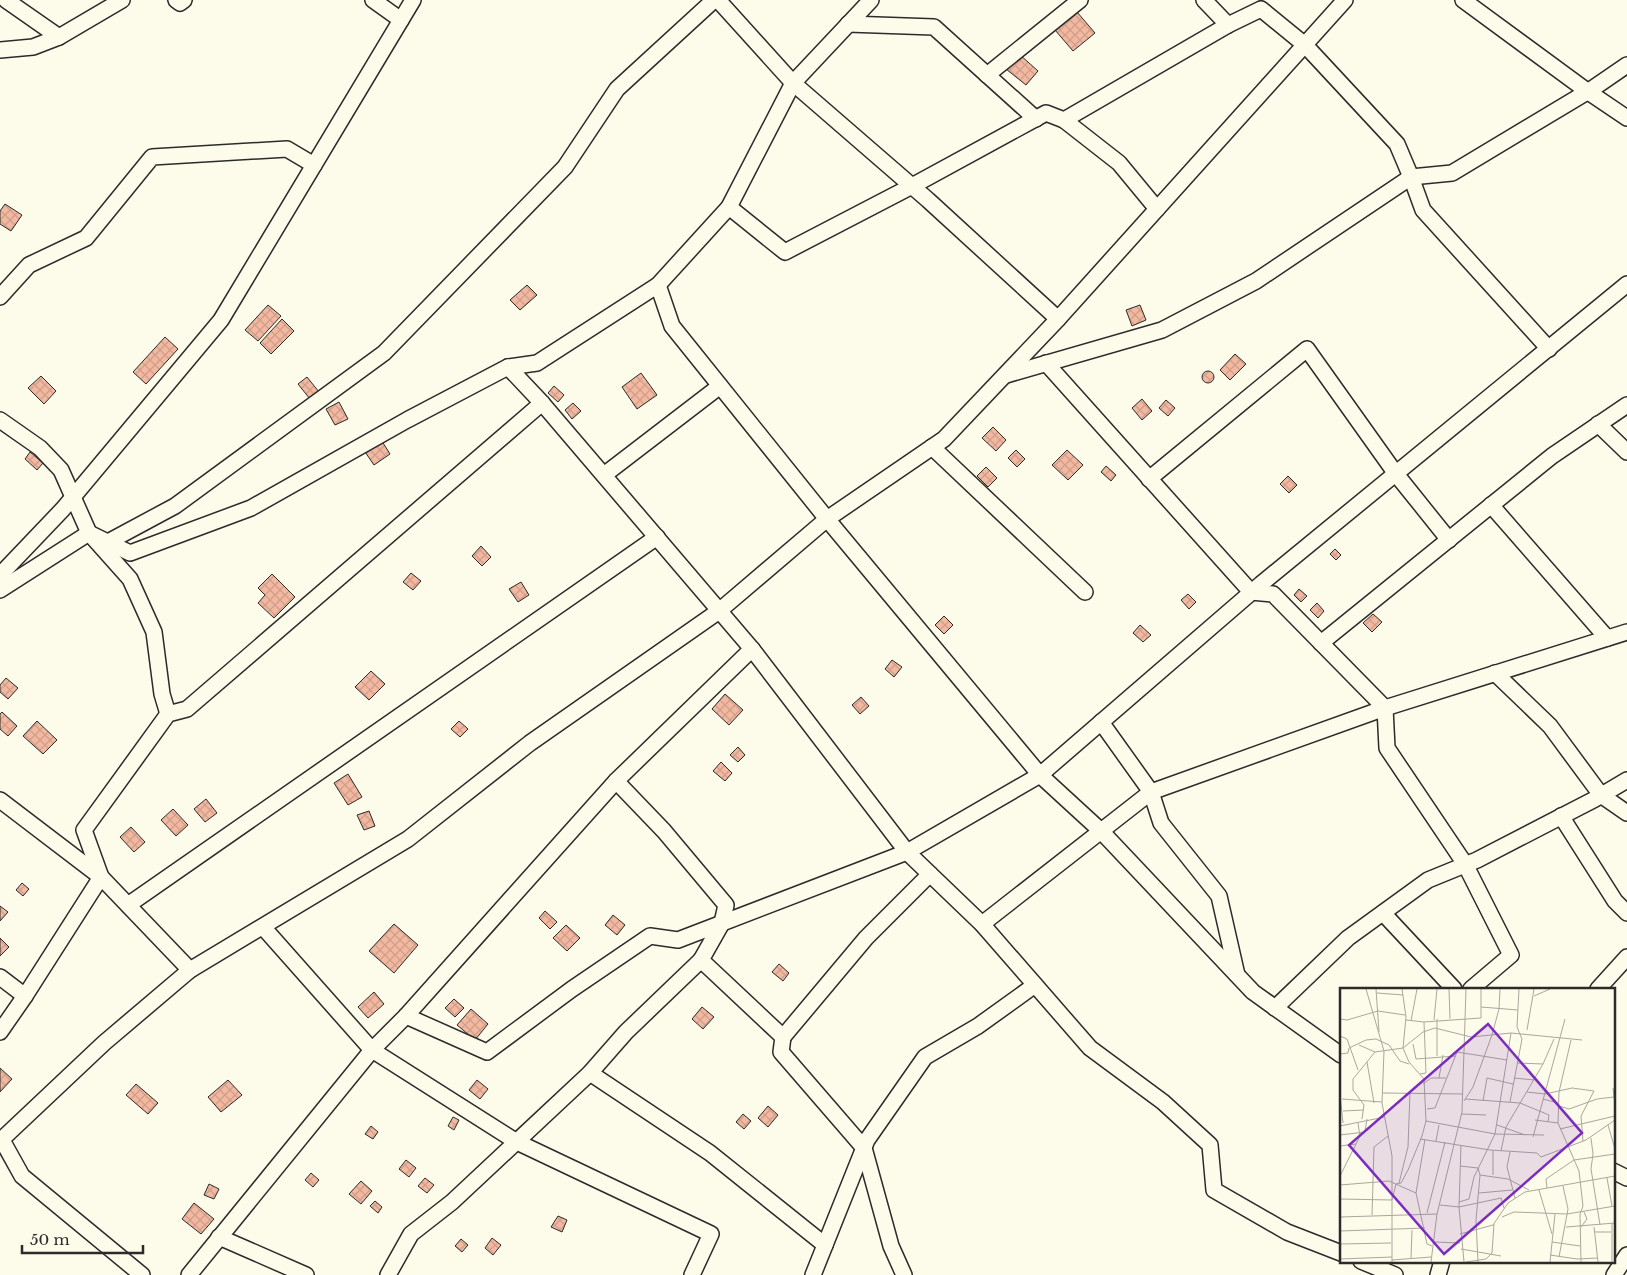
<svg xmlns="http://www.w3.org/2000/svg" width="1627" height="1275" font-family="'Libre Baskerville',serif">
  <defs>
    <pattern id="building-cross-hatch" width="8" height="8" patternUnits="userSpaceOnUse" patternTransform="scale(1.25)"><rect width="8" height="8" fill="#f2b8a0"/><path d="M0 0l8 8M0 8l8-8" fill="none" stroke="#d09e8a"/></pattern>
  </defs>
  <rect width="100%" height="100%" fill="#fdfbea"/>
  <g fill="url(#building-cross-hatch)" stroke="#2b2b2b">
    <polygon points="1077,12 1095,33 1073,51 1055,30"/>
    <polygon points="1019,54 1038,71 1026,85 1006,69"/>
    <polygon points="5,204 22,215 11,231 0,224 0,211"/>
    <polygon points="527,285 537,295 520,310 510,300"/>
    <polygon points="268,305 281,316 258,341 245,330"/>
    <polygon points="1140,305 1146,320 1132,326 1126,310"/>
    <polygon points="282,319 294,331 271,354 260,343"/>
    <polygon points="165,337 178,349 146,384 133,372"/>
    <polygon points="1235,354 1246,364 1230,380 1220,370"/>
    <circle cx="1208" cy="377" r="6"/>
    <polygon points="641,373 657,395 637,409 622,387"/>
    <polygon points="41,376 56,391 44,404 28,388"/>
    <polygon points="307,377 319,392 310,399 298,384"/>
    <polygon points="554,386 564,395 558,402 548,393"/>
    <polygon points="1142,399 1152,411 1142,420 1132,408"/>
    <polygon points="1166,400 1175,408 1168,416 1159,408"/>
    <polygon points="339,402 348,419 335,425 326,409"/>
    <polygon points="573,403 581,411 572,419 565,410"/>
    <polygon points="993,427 1006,440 996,451 982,438"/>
    <polygon points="380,438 390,454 374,465 363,449"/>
    <polygon points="1016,450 1025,459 1017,467 1008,458"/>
    <polygon points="1067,450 1083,465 1068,480 1052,465"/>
    <polygon points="30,452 43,463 37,470 25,459"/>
    <polygon points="1106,466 1116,475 1111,481 1101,472"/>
    <polygon points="986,467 997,478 988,487 977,476"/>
    <polygon points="1288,476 1297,485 1289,493 1280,484"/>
    <polygon points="481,546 491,557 482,566 472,556"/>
    <polygon points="1335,549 1341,555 1336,560 1330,554"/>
    <polygon points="411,573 421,581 413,590 403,582"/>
    <polygon points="272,574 295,597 274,618 258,603 265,595 258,588"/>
    <polygon points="521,582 529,595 518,602 509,589"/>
    <polygon points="1299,589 1307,596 1301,602 1294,595"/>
    <polygon points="1188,594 1196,602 1189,609 1181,600"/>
    <polygon points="1317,603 1324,611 1318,618 1310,610"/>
    <polygon points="1373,614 1382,622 1372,632 1363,623"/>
    <polygon points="944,616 953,625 944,634 935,625"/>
    <polygon points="1140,625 1151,635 1143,642 1133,633"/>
    <polygon points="892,660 902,667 894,677 885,669"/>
    <polygon points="371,671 385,684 369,700 355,687"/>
    <polygon points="6,678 18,688 8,699 0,692 0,685"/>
    <polygon points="725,694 743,710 729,725 712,709"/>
    <polygon points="861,697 869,706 860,714 852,705"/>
    <polygon points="2,712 17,726 8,736 0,729 0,714"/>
    <polygon points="37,721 57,740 43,754 23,736"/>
    <polygon points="459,721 468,729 460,737 451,729"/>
    <polygon points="738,747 745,755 738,762 730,755"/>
    <polygon points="721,762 732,773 725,781 713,771"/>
    <polygon points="348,774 362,797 348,805 334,783"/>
    <polygon points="206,799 217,813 205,822 194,809"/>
    <polygon points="173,809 188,825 176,836 161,820"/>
    <polygon points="369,811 375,826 364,830 357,815"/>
    <polygon points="131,827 145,842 134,852 120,837"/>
    <polygon points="22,883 29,889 23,896 16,890"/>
    <polygon points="0,906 8,912 0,921"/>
    <polygon points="545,911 557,922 550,929 539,918"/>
    <polygon points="613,915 625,925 617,935 605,925"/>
    <polygon points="394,924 418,945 394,973 369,951"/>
    <polygon points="566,925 580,938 567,951 553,938"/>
    <polygon points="0,938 9,947 0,956"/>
    <polygon points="779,964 789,973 783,981 772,972"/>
    <polygon points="374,992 384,1004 368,1018 358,1007"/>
    <polygon points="454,999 464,1008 455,1017 445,1008"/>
    <polygon points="702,1007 714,1017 703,1029 692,1019"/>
    <polygon points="471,1009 488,1024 475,1040 457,1025"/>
    <polygon points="0,1068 12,1079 0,1092"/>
    <polygon points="228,1080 242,1095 221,1112 208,1097"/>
    <polygon points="477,1080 488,1089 480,1099 469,1090"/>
    <polygon points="136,1084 158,1103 148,1114 126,1095"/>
    <polygon points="768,1106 778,1115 768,1127 758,1118"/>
    <polygon points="743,1114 751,1121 744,1129 736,1122"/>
    <polygon points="453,1117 459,1120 454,1130 448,1126"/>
    <polygon points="371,1126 378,1132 373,1139 365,1134"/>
    <polygon points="406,1160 416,1168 409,1177 399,1169"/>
    <polygon points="311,1173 319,1180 313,1187 305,1180"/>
    <polygon points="425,1178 434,1185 427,1193 418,1186"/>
    <polygon points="361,1181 372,1191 361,1204 349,1194"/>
    <polygon points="209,1184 219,1189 214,1199 204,1195"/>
    <polygon points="375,1201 382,1207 378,1213 370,1206"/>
    <polygon points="194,1203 214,1219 201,1234 182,1219"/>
    <polygon points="558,1216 567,1220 562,1232 551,1227"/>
    <polygon points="492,1238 501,1245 493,1255 485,1248"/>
    <polygon points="461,1239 468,1245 462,1252 455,1246"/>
  </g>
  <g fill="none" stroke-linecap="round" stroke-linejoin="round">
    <g stroke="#2b2b2b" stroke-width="18">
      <g id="street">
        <polyline points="6,0 59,37"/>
        <polyline points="176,0 180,3 184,0"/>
        <polyline points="373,0 401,20"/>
        <polyline points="718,0 793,83 928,200 1058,319"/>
        <polyline points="1204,0 1228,25"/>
        <polyline points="1463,0 1587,91 1627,118"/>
        <polyline points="848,24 934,27 1036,119"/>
        <polyline points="0,50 33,47 59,37 122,0"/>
        <polyline points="987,75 1080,0"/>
        <polyline points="1064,120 1119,163 1157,209"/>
        <polyline points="729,207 785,252 912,186 1046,113 1064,120 1228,25 1261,9 1305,45 1397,144 1411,177 1423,210 1549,349"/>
        <polyline points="658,285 672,326 827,519 1040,775 1101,831 1253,992 1341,1055"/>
        <polyline points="0,297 29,265 86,238 152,157 287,149 314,165"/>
        <polyline points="1046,363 1251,592 1273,594 1385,708 1387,748 1465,864 1511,955 1471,989"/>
        <polyline points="508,367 542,403 752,649 907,852 982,924 1090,1048 1163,1102 1210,1145 1214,1190 1287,1232 1341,1253"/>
        <polyline points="1006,375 1162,330 1256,281 1411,177 1452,173 1592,89 1627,65"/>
        <polyline points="0,420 40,448 61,470 89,533 130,579 154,632 162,694 168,714"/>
        <polyline points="1598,424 1627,452"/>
        <polyline points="932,447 1085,592"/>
        <polyline points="604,475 720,386"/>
        <polyline points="1149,479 1307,349 1396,474 1449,540"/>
        <polyline points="1491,505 1607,638"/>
        <polyline points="108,542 175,506 384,353 565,167 617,89 714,0"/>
        <polyline points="0,575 63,509 221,320 413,0"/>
        <polyline points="0,590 89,533 130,553 251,508 407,420 508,367 537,363 658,285 729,207 793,83 871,0"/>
        <polyline points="1321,643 1552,456 1627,405"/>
        <polyline points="1495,673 1550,726 1601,795 1627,813"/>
        <polyline points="1101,722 1151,792 1161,823 1219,896 1237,975"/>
        <polyline points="616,781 664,831 726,905 722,923 701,960 783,1037 781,1052 864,1148 891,1246 904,1275"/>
        <polyline points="0,800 101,877 190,970"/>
        <polyline points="1561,816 1615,901 1627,913"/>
        <polyline points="128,905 657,537"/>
        <polyline points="1383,913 1454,989"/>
        <polyline points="982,924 1151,792 1385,708 1627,632"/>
        <polyline points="263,927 372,1050 517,1142 711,1234 692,1275"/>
        <polyline points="0,977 25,996"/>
        <polyline points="1598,989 1627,957"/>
        <polyline points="1275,1008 1348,938 1428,880 1477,860 1595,799 1627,780"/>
        <polyline points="406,1016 487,1052 572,989 650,936 678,940 907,852 1040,775 1261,584 1627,284"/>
        <polyline points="0,1032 25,996 101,877 84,830 168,714 187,709 542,403"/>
        <polyline points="783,1037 866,938 930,874"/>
        <polyline points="590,1073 710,1153 825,1245"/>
        <polyline points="2,1140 22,1176 142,1275"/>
        <polyline points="0,1141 104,1043 190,970 408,839 530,743 719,611 827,519 944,439 1058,319 1345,0"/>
        <polyline points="1613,1171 1627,1178"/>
        <polyline points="219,1237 306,1275"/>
        <polyline points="1361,1261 1395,1275"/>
        <polyline points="189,1275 372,1050 406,1016 616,781 752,649"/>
        <polyline points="388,1275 411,1234 452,1202 590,1073 626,1032 701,960"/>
        <polyline points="813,1275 867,1140 925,1057 978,1026 1035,985"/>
        <polyline points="1438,1275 1442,1261"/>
        <polyline points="1614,1275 1627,1255"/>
      </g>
    </g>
    <use href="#street" stroke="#fdfbea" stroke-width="15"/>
  </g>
  <g transform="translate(1340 988)">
    <rect width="275" height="275" fill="#fdfbea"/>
    <path fill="none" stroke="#a9a89e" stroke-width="1" d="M26,1L44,63L42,115L52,168V274M36,1L39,44M109,1L110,31M141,1V19M37,5L63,7M194,8L210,1M0,31L7,32L38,23L65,27M66,32L84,34L141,30V19L178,22M94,32L97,1M71,33L77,1M187,42L194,1M0,48L7,51L18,82M231,52L219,104L218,135L239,183L243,218L240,226L241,274M73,56L76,71L116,68M19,57L35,64L13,91V102L24,117L22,131M35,64L63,60L83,44L95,40L131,49L171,45L242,52M0,66L8,65L9,60L26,52L36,51L49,57L60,73L69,76M97,68V31M27,74L34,115M177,75L203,76M80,86L86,85L84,34M99,90L103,67M174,90L194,92M83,96L91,90H106M273,100L275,118M187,104L205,106L232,100L254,103L241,128L243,153M43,105L123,106M0,107L3,135M2,111L42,114M125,111L180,115L209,127L208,134M203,111L218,115M124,113L133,99L152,47L159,21L160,1M143,113L147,90L173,96M170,114L182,51L177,39L179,1M219,118L229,121L257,111L274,109M87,121L95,120L117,64L167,72M3,123L24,122M122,126L146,127M195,132L218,135M86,133L155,146L204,147M157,137L185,147M268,137L275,161M0,138L45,129M220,141L275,128M0,147L25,144L27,131M193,149L225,31M251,150L253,166L251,181L260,237M80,151L150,162L197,165L201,169L246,152L275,132M85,151L76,205L87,256L92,258M96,153L99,137M121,157L119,219L124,274M0,158L16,156M161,163L166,139L203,76L214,51M170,164L167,179L175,210M120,178L138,180L140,187L168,191L189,202M153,187V163M0,188L20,148L18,135M267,190L272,218M59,195L68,159L70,104M0,197L49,193L76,205M207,200L206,191L234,172L275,166M199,202L212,246M139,205L172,202M0,211L52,212L56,196L61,195L68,182L82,148L86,133L84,91L69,74L63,60L66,29L62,1M119,214L129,211L134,189L155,146L171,45M100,217L119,219L161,210L164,220M87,225L105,154M32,227L34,159L48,148M0,229L97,226M162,229L174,224L227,226L275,218M226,239L275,235M241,239L247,231L244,224M254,239L258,274M0,243L85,240M255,244H271M120,246L153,237L168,215L185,204L275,188M94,254L120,255M212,254L240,258M0,256L51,255M121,261L161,268M210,267L237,271L258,270M219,269L228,221L223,198M71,270L72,242M0,271L52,269M52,272L91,269M91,274L97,226L122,124L126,1M126,274L146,271L152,265L154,236M138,274L136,232L140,187M210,274L215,226M272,274V235"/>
    <path fill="#7b2cbf" fill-opacity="0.15" stroke="#7b2cbf" stroke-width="2.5" d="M148,36L242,145L104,266L9,157Z"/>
    <rect width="275" height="275" fill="none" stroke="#2b2b2b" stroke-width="2.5"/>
  </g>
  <path d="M22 1245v8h121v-8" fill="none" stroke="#2b2b2b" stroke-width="2.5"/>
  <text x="30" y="1245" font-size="15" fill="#2b2b2b" stroke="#fdfbea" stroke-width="4" paint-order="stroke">50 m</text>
</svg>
